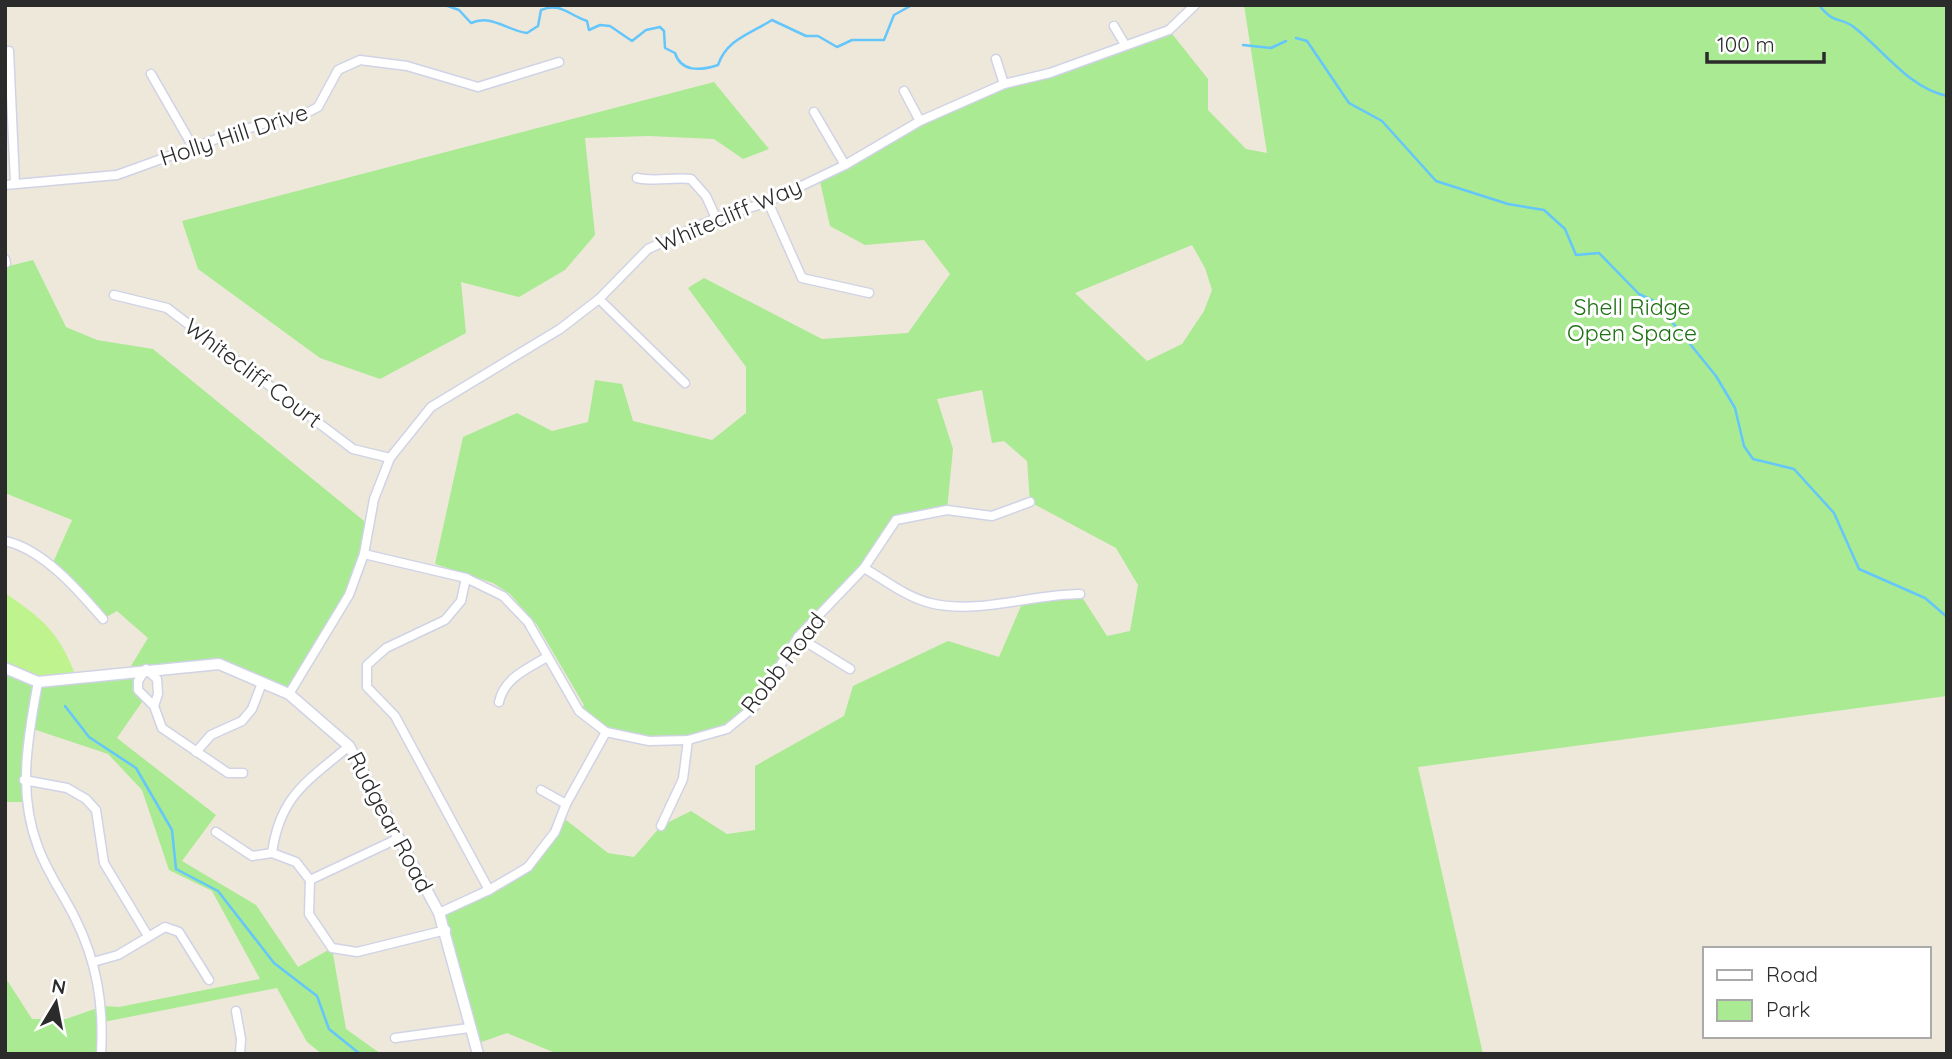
<svg xmlns="http://www.w3.org/2000/svg" width="1952" height="1059" font-family="Quicksand,sans-serif">
  <rect width="100%" height="100%" fill="#eee8db"/>
  <g fill="#a9ea92" fill-rule="evenodd">
    <path d="M1244,5H1947V696L1418,767L1483,1054H558L507,1033L473,1045L439,913L528,867L561,816L608,853L634,857L661,826L691,811L727,834L755,830V766L844,716L853,686L948,641L999,657L1024,599L1080,594L1107,636L1130,631L1138,585L1116,548L1030,502L1027,461L1004,441L992,443L982,390L937,399L953,449L947,510L896,520L864,568L798,637L755,706L727,729L688,740L649,741L606,732L579,711L584,705L537,625L510,594L493,583L435,564L463,437L517,413L552,431L588,422L595,380L622,384L633,421L712,440L746,413V367L688,288L704,278L822,339L908,333L950,274L924,240L865,245L830,226L819,177L920,121L1004,84L1050,73L1169,30L1208,79V110L1246,149L1267,153ZM1192,245L1205,268L1212,290L1204,311L1182,344L1147,361L1075,293Z"/>
    <polygon points="714,82 769,149 743,159 714,139 649,136 585,138 595,235 565,270 519,297 461,282 466,333 380,379 320,358 198,269 182,221"/>
    <polygon points="33,260 66,327 97,340 153,349 369,525 349,595 289,694 219,664 146,669 138,682 144,699 117,738 216,815 182,861 256,905 298,967 332,948 346,1029 381,1054 322,1054 307,1042 277,988 103,1022 101,1054 5,1054 5,977 32,1019 66,1019 103,1006 119,1007 260,979 212,891 169,870 142,790 108,754 30,728 27,802 5,802 5,668 38,682 126,674 148,638 117,611 103,619 51,567 72,520 5,493 5,267"/>
  </g>
  <path fill="#bff38d" d="M5,593C46,621 59,633 77,679L38,682L5,668Z"/>
  <g fill="none" stroke-linecap="round" stroke-linejoin="round">
    <g stroke="#64c6fb" stroke-width="2.5">
      <path d="M445,5L459,10L471,23C491,14 506,30 527,33L538,26L541,10C560,2 569,15 587,21L589,30L600,25L610,26L632,41L646,30L660,27L664,31L665,48L675,53C681,72 700,71 718,65C727,39 750,34 772,20L806,36H818L837,47L852,40H884L894,15L912,5"/>
      <path d="M1819,5C1835,26 1841,16 1855,28C1883,50 1909,88 1947,96"/>
      <polyline points="1296,38 1307,41 1349,103 1382,121 1436,181 1508,204 1544,210 1565,229 1576,255 1599,253 1639,294 1656,302 1716,376 1735,408 1744,446 1753,459 1794,469 1834,513 1859,569 1925,598 1947,617"/>
      <polyline points="1243,45 1271,48 1286,41"/>
      <polyline points="65,706 89,737 136,768 172,830 176,869 218,891 274,963 317,996 329,1029 360,1054"/>
    </g>
    <g stroke="#d0d3e5" stroke-width="11">
      <g id="minor">
        <polyline points="1114,26 1124,43"/>
        <polyline points="9,51 15,183"/>
        <polyline points="996,59 1004,84"/>
        <polyline points="151,74 193,147"/>
        <polyline points="904,91 920,121"/>
        <polyline points="814,112 845,165"/>
        <path d="M637,178C656,182 672,177 691,179L706,196L716,218"/>
        <polyline points="5,185 117,175 236,132 273,121 299,117 318,107 338,70 360,60 407,66 478,87 559,62"/>
        <polyline points="768,202 802,278 869,293"/>
        <polyline points="5,259 6,263"/>
        <polyline points="114,295 167,308 353,449 390,458"/>
        <polyline points="599,299 685,383"/>
        <path d="M5,541C43,549 79,591 103,619"/>
        <polyline points="364,554 466,578 503,596 528,622 579,711 606,732 649,741 688,740 727,729 755,706 798,637 864,568 896,520 947,510 992,516 1030,502"/>
        <path d="M864,568C885,580 906,597 930,603C978,615 1032,594 1080,594"/>
        <polyline points="466,578 461,601 445,620 386,648 367,665 367,687 395,716 489,890"/>
        <polyline points="798,637 850,669"/>
        <path d="M38,682C28,737 17,792 38,847C47,872 63,894 75,918C97,962 104,1005 101,1054"/>
        <polyline points="289,694 349,595 364,554 374,499 390,458 431,407 560,329 599,299 648,249 716,218 768,202 845,165 920,121 1004,84 1050,73 1169,30 1195,5"/>
        <path d="M499,702C504,678 527,669 547,657"/>
        <polyline points="154,706 158,694 157,679 146,669 138,681 138,690 154,706 162,728 228,773 243,773"/>
        <polyline points="196,752 211,735 242,721 252,709 262,683"/>
        <polyline points="24,780 67,788 86,799 96,810 104,863 148,936"/>
        <polyline points="541,790 566,804"/>
        <polyline points="661,826 683,779 688,740"/>
        <polyline points="216,832 252,856 272,853 296,862 310,880 309,914 332,948 357,952 446,930"/>
        <path d="M272,853C280,795 308,781 349,746"/>
        <polyline points="310,880 399,838"/>
        <polyline points="439,913 489,890 528,867 555,832 566,804 606,732"/>
        <polyline points="93,962 118,955 165,927 179,932 209,980"/>
        <polyline points="236,1011 241,1039 240,1054"/>
        <polyline points="395,1038 469,1028"/>
      </g>
    </g>
    <g stroke="#d0d3e5" stroke-width="13">
      <polyline id="tertiary" points="5,668 38,682 219,664 289,694 349,746 439,913 478,1054"/>
    </g>
    <use href="#minor" stroke="#fff" stroke-width="8"/>
    <use href="#tertiary" stroke="#fff" stroke-width="10"/>
  </g>
  <g text-anchor="middle" stroke-width="6" stroke-linejoin="round" paint-order="stroke">
    <g font-size="23" fill="#2b2b2b" stroke="#fff">
      <text transform="translate(234 135) rotate(-18)" y="8">Holly Hill Drive</text>
      <text transform="translate(729 215) rotate(-23)" y="8">Whitecliff Way</text>
      <text transform="translate(253 373) rotate(37)" y="8">Whitecliff Court</text>
      <text transform="translate(783 663) rotate(-52)" y="8">Robb Road</text>
      <text transform="translate(390 822) rotate(62)" y="8">Rudgear Road</text>
    </g>
    <g font-size="23" fill="#1e7013" stroke="#fff">
      <text x="1632" y="315">Shell Ridge<tspan x="1632" dy="26">Open Space</tspan></text>
    </g>
  </g>
  <rect width="1952" height="1059" fill="none" stroke="#2b2b2b" stroke-width="14"/>
  <rect x="1703" y="947" width="228" height="91" fill="#ffffff" stroke="#aaaaaa" stroke-width="2"/>
  <rect x="1717" y="970" width="35" height="10" fill="#ffffff" stroke="#aaaaaa" stroke-width="2"/>
  <text x="1766" y="982" font-size="21" fill="#2b2b2b">Road</text>
  <rect x="1717" y="1000" width="35" height="21" fill="#a9ea92" stroke="#aaaaaa" stroke-width="2"/>
  <text x="1766" y="1017" font-size="21" fill="#2b2b2b">Park</text>
  <g transform="translate(56 1003) rotate(10)" stroke="#ffffff" stroke-width="5" paint-order="stroke">
  <path d="M0-5L12 26L0 18L-12 26Z" fill="#2b2b2b"/>
  <text y="-10" font-size="19" font-weight="bold" text-anchor="middle" fill="#2b2b2b">N</text>
  </g>
  <path d="M1707 52v10h117v-10" fill="none" stroke="#2b2b2b" stroke-width="3.5"/>
  <text x="1717" y="52" font-size="21" fill="#2b2b2b" stroke="#ffffff" stroke-width="5" paint-order="stroke">100 m</text>
</svg>
